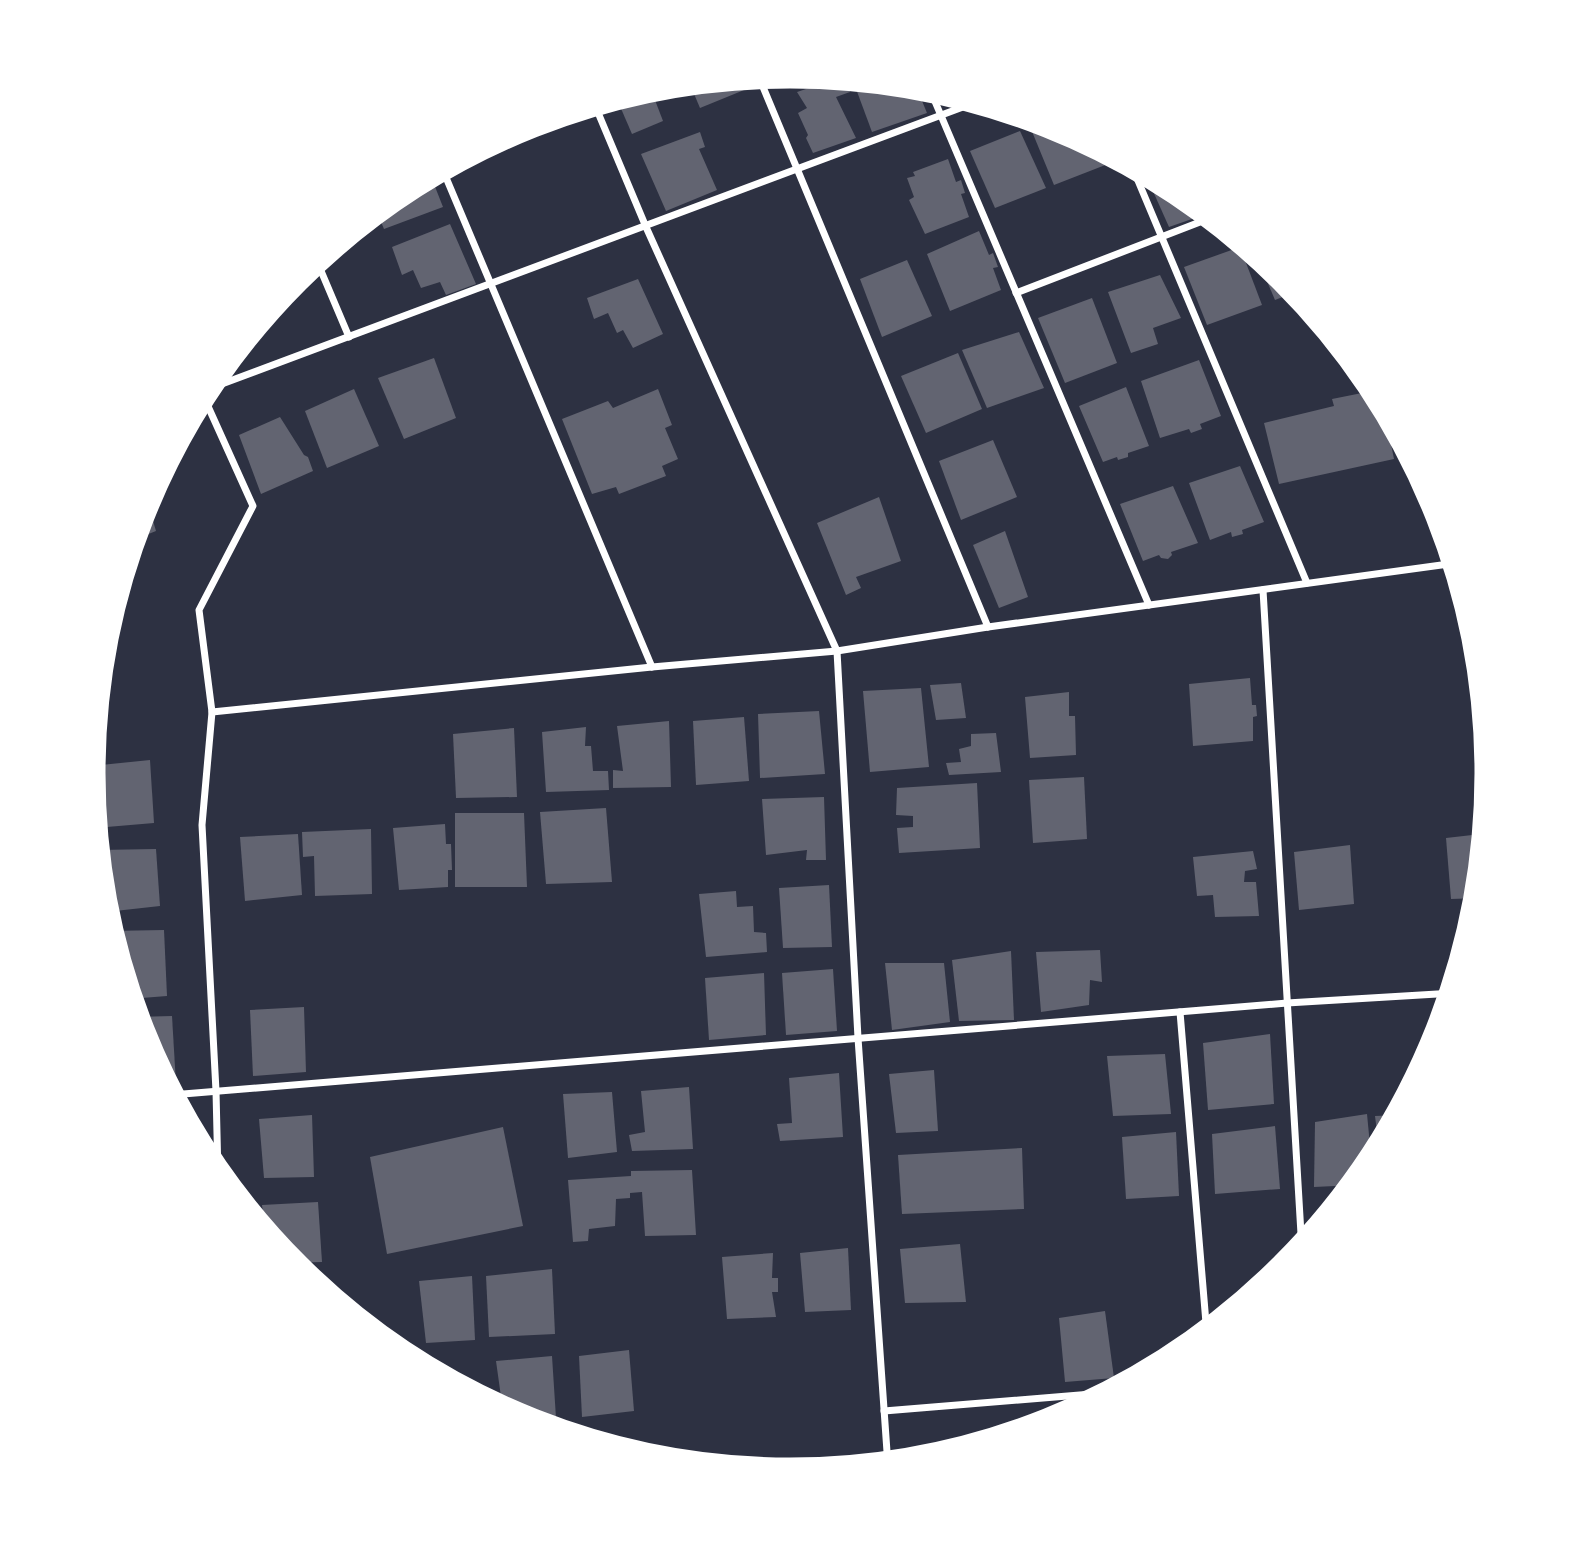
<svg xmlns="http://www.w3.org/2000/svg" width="1581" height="1547" font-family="'Public Sans',sans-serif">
  <rect width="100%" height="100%" fill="#2d3142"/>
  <g fill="#626471">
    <polygon points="744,76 749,88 700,108 689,82"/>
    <polygon points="842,77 850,92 836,97 856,138 813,153 806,138 808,135 798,113 807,108 797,92"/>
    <polygon points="852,78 915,84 927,113 872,132"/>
    <polygon points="650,87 663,121 632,134 616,97"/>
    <polygon points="1049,122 1059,125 1108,151 1113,162 1054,185 1031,129"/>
    <polygon points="1020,131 1046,188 995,208 970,151"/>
    <polygon points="700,132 705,147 699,149 717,190 666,211 641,154"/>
    <polygon points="948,159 956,182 961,180 965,193 961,194 969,217 925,234 909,200 914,197 907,178 915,176 913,172"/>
    <polygon points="1144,171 1181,190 1209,213 1169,227"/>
    <polygon points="430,174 443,207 384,229 376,210 401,190"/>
    <polygon points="450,224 476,284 446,295 440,282 421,288 413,270 402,275 392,247"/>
    <polygon points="979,231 989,255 993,253 998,267 993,268 1001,290 950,311 927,254"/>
    <polygon points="1240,247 1262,305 1207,325 1184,267"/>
    <polygon points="1254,251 1287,278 1298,291 1275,300"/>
    <polygon points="907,260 932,316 882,337 860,279"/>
    <polygon points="1160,275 1181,318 1153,328 1158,344 1131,353 1108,292"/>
    <polygon points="638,279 663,334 633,348 623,330 617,333 608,313 594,319 587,298"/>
    <polygon points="1092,298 1117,363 1065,383 1038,318"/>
    <polygon points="1019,332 1044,388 987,408 962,350"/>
    <polygon points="958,353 982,409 926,433 901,376"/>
    <polygon points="434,358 456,418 404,439 378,378"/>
    <polygon points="1199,360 1221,416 1200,424 1202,429 1191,433 1189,429 1160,438 1141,381"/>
    <polygon points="1126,387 1149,446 1128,453 1128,457 1118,460 1117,457 1103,462 1079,406"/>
    <polygon points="354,389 379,446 327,468 305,411"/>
    <polygon points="658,389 672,425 665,428 678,459 662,466 666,476 619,494 616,487 592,494 562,419 608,401 613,408"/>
    <polygon points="1377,390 1392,418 1386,419 1394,459 1279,484 1264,423 1334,406 1332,399"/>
    <polygon points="280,417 304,455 308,457 313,471 261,494 239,435"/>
    <polygon points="993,440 1017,497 961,520 939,461"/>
    <polygon points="1240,466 1264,522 1242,530 1243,534 1232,537 1231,532 1210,540 1189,483"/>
    <polygon points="1173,486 1198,543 1171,552 1172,555 1168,559 1161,558 1159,555 1143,561 1120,504"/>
    <polygon points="879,497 901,561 856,577 861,588 846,595 817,523"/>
    <polygon points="140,513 142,518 151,514 156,531 131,541"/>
    <polygon points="1005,531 1028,597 999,608 973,545"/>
    <polygon points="1250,678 1252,705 1256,705 1257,716 1253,717 1253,741 1193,746 1189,684"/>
    <polygon points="961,683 966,718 936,720 930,685"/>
    <polygon points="921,688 929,767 870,772 863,691"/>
    <polygon points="1069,692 1069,716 1075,716 1076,755 1030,758 1025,697"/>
    <polygon points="819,711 825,774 760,778 758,714"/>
    <polygon points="744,717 749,781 696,785 693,721"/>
    <polygon points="669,721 671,787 613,788 613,770 623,771 617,726"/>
    <polygon points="586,727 585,746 591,746 593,771 608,771 609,790 546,792 542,732"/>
    <polygon points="514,728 517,797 456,798 453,734"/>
    <polygon points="996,733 1001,772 949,775 946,763 961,762 959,749 971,746 971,734"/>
    <polygon points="150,760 154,823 95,828 91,766"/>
    <polygon points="1084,777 1087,839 1033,843 1029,780"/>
    <polygon points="977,783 980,848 899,853 897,828 913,827 913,816 896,815 897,788"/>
    <polygon points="824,797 826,860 806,860 807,850 766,855 762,799"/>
    <polygon points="606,808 612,882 546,884 540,812"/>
    <polygon points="455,813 524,813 527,887 455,887"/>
    <polygon points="445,824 446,844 451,844 452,870 448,870 448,887 399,890 393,828"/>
    <polygon points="371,829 372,894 315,896 314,856 303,857 302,832"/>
    <polygon points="298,834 302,895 245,901 240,837"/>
    <polygon points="1481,834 1483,863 1480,898 1451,899 1446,838"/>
    <polygon points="1350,845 1354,904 1299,910 1294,852"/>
    <polygon points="156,849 160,906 106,912 99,850"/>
    <polygon points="1253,851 1257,869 1245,871 1244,882 1256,882 1259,916 1215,917 1213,895 1197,896 1193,857"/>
    <polygon points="829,885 832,947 783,948 779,888"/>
    <polygon points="736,891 737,907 753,906 754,932 766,933 767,952 706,957 699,894"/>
    <polygon points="164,930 167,996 129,999 109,931"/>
    <polygon points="1100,950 1102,982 1090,980 1089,1005 1041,1012 1036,952"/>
    <polygon points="1011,951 1014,1020 959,1021 952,960"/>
    <polygon points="885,963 944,963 950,1022 892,1030"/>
    <polygon points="833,969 837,1031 786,1035 782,973"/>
    <polygon points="764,973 766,1035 709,1040 705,978"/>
    <polygon points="304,1007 306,1072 253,1076 250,1010"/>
    <polygon points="172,1016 176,1084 165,1085 142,1042 135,1017"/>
    <polygon points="1270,1034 1274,1104 1208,1110 1203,1043"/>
    <polygon points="1165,1054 1171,1114 1113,1116 1107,1056"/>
    <polygon points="934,1070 938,1131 896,1133 889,1074"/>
    <polygon points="839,1073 843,1137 780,1141 777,1124 792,1123 789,1078"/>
    <polygon points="689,1087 693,1149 632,1151 629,1135 645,1132 641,1091"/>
    <polygon points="612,1092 617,1152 568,1158 563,1094"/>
    <polygon points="1367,1114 1372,1166 1356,1185 1314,1187 1315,1122"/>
    <polygon points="312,1115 314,1177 264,1178 259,1119"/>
    <polygon points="1400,1115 1389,1134 1377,1132 1375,1116"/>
    <polygon points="1275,1126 1280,1189 1215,1194 1212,1134"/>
    <polygon points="503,1127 523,1226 387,1254 370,1157"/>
    <polygon points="1176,1132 1179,1196 1126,1199 1122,1137"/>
    <polygon points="1022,1148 1024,1209 902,1214 898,1155"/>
    <polygon points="692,1170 696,1235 645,1236 642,1192 630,1193 630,1198 616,1199 615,1226 589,1229 588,1241 573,1242 568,1180 631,1176 631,1171"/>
    <polygon points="318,1202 322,1262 289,1263 266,1235 262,1205"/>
    <polygon points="1333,1213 1327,1220 1316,1234 1316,1215"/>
    <polygon points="960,1244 966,1302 905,1303 900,1249"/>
    <polygon points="848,1248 851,1310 805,1312 800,1253"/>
    <polygon points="773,1253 772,1278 778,1278 778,1292 772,1292 776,1317 727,1319 722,1257"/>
    <polygon points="552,1269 555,1334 489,1337 486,1276"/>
    <polygon points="472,1276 475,1340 426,1343 419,1281"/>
    <polygon points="1105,1311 1114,1378 1065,1382 1059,1318"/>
    <polygon points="629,1350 634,1411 582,1417 579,1356"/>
    <polygon points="552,1356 556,1418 521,1421 492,1406 502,1404 496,1361"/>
  </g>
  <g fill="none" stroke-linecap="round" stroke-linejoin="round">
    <g stroke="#fff" stroke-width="7">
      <polyline points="758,75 988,627"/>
      <polyline points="928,85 1149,605"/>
      <polyline points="594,103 646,227 837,651 858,1038 888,1466"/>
      <polyline points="1131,164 1307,583"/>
      <polyline points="442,168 652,667"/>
      <polyline points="316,259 349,337"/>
      <polyline points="1016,293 1213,217"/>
      <polyline points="203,391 979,101"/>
      <polyline points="202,393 253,506 199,610 212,712 202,825 216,1091 218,1176"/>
      <polyline points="1263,590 1302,1251"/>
      <polyline points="212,712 652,667 837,651 988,627 1456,563"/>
      <polyline points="1180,1012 1207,1335"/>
      <polyline points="171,1095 1287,1003 1454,993"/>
      <polyline points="884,1411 1116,1392"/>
    </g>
  </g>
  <path d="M0 0H1581V1547H0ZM101 773a689 689 0 1 1 1378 0a689 689 0 1 1-1378 0Z" fill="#fff" fill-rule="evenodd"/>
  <path fill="none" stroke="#fff" stroke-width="9" d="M101 773a689 689 0 1 1 1378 0a689 689 0 1 1-1378 0Z"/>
</svg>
